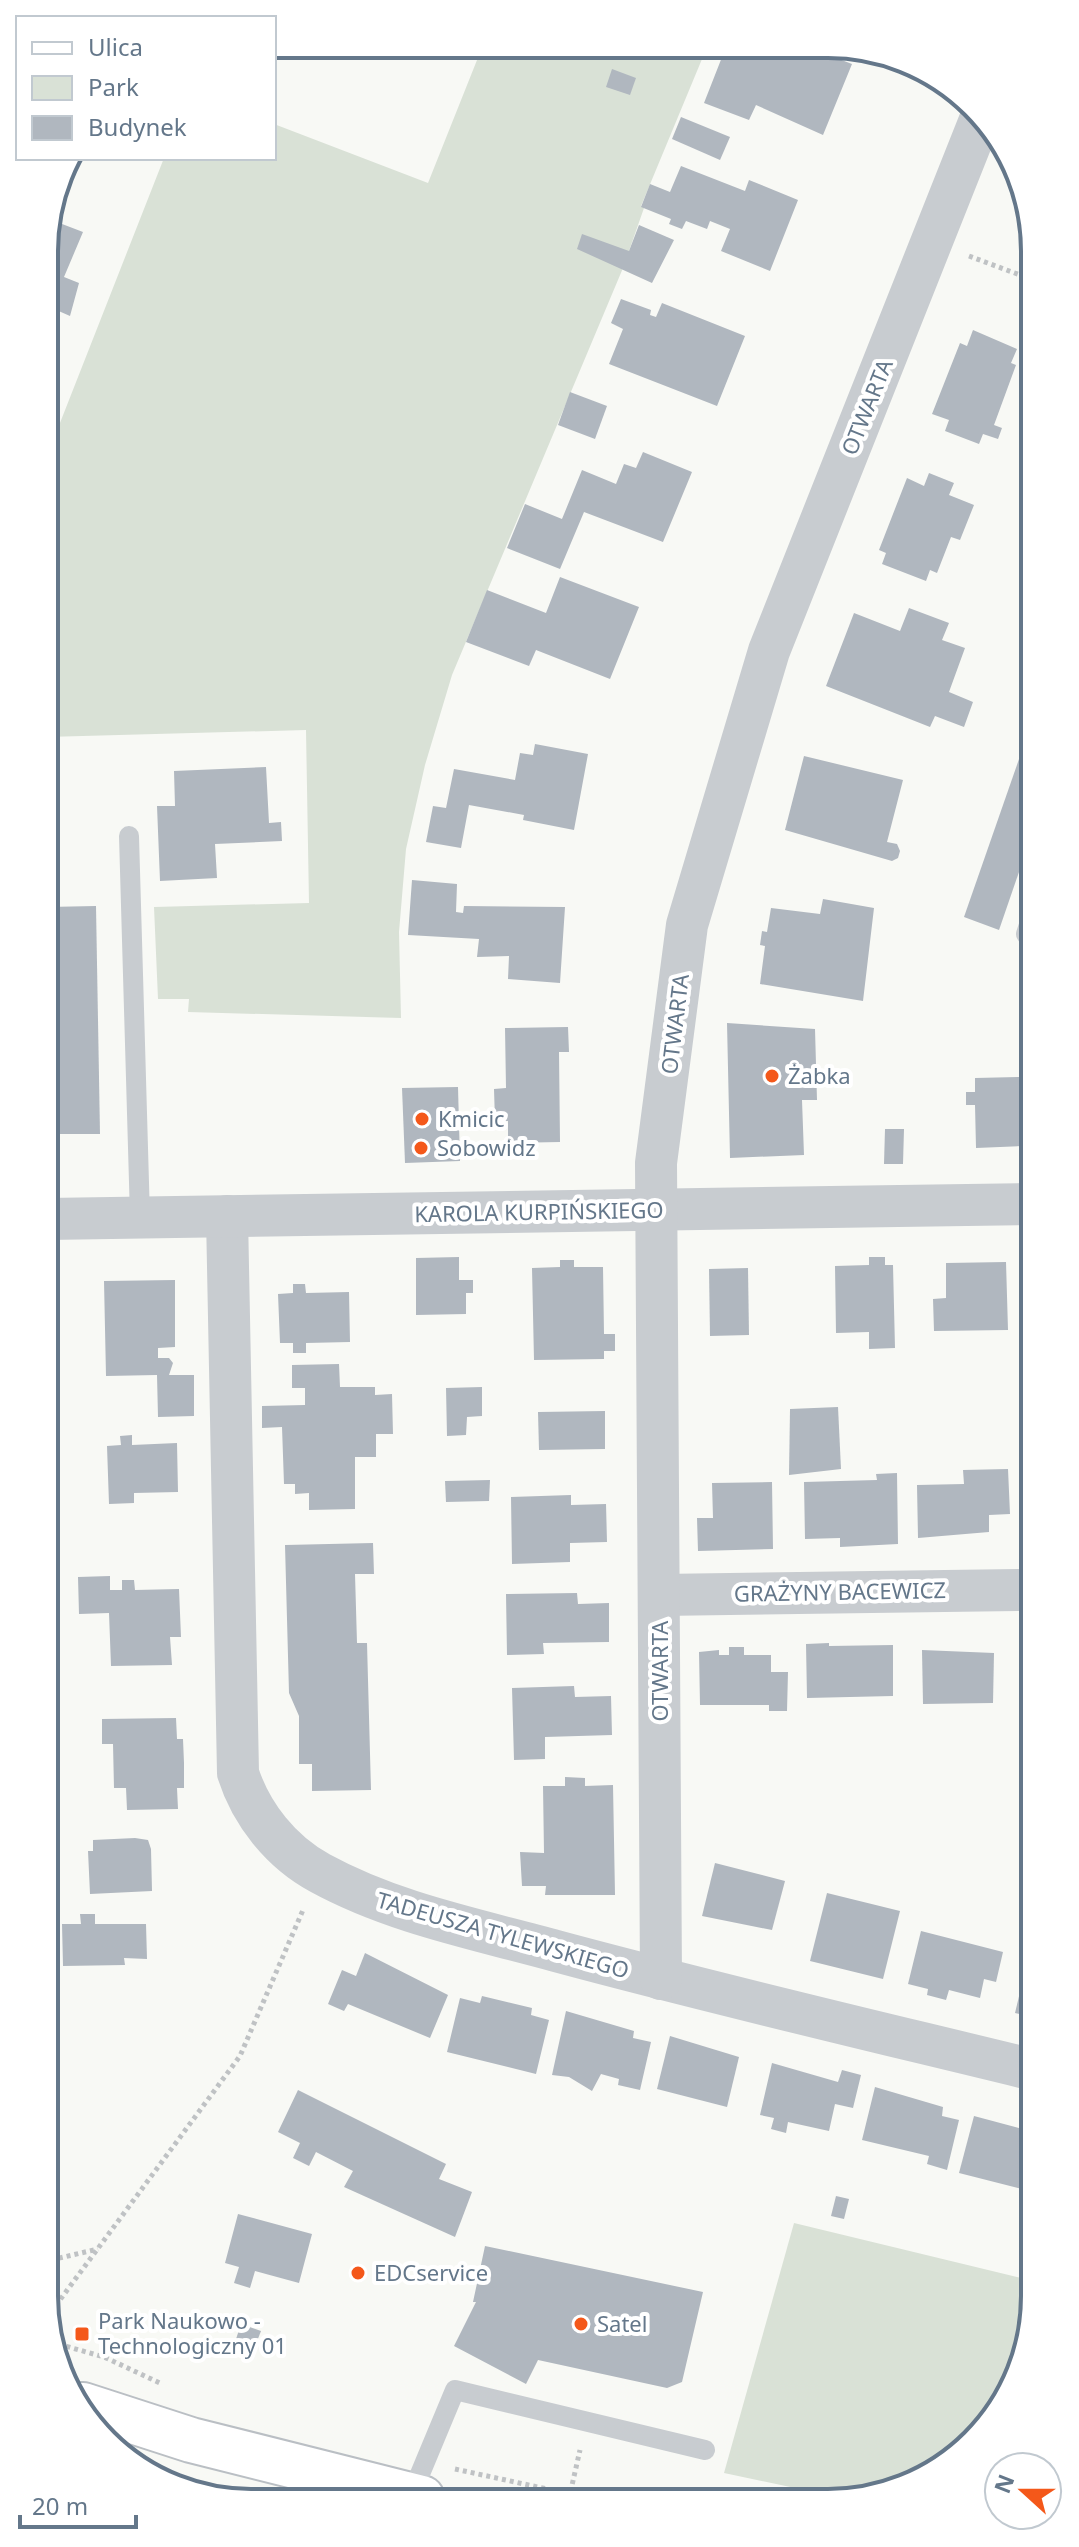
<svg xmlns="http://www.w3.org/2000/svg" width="1079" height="2547" font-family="'Noto Sans',sans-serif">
  <rect width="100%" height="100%" fill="#f8f9f5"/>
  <g fill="#d9e1d6">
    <polygon points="483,45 707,47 641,206 644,208 623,268 452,675 425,765 406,849 399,932 401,1018 188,1012 189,999 158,999 154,907 309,903 306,730 46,737 45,469 58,428 164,158 274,158 274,124 428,183"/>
    <polygon points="794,2223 1034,2281 1035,2309 992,2423 943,2468 881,2496 833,2496 724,2473"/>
  </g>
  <g fill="#b0b7bf">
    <polygon points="713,47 810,48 852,64 823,135 756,105 749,120 704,103 724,52"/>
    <polygon points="612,69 636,78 630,95 606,87"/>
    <polygon points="681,117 730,137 720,160 672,139"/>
    <polygon points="681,166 745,191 749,180 798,200 770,271 721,251 730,229 710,221 707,229 686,221 682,229 669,224 671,219 641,207 650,184 670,192"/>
    <polygon points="49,219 83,232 64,277 79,283 70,316 45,305 44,237"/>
    <polygon points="639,225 674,240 652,283 577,249 582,234 629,251"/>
    <polygon points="621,299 651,310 650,315 656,317 662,303 745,336 717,406 609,364 623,329 611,323"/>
    <polygon points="973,330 1017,349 1011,363 1016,365 994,425 1002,428 998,439 983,434 979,444 945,431 949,420 932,414 960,343 967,346"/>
    <polygon points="570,392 607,406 595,439 558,425"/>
    <polygon points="643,452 692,472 663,542 584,512 560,569 507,548 525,504 562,519 582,470 616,484 624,464 636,468"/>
    <polygon points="929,473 954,483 949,495 974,505 960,540 951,537 937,573 930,570 926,581 882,564 886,553 879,550 907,478 924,486"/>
    <polygon points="560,577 639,607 610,679 536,650 529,666 466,642 487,590 546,613"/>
    <polygon points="909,608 949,623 942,640 965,648 949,692 973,702 964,727 935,716 930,727 826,686 854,613 900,631"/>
    <polygon points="1026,739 1030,740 1030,840 999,930 964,917"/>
    <polygon points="535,744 588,754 574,830 523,820 524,815 469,805 461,848 426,842 433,806 446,808 454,769 515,780 520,753 533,755"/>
    <polygon points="804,756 903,780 887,842 897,844 900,851 898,858 892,861 785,830"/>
    <polygon points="266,767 269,823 281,822 282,841 215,844 217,878 160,881 157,806 175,806 174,771"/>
    <polygon points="412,880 457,884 456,912 463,913 464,906 565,907 560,983 508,979 509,956 477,957 479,939 408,935"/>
    <polygon points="823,899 874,908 863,1001 760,984 765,946 760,945 762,931 767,932 771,908 820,914"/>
    <polygon points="96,906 100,1134 47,1134 47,907"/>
    <polygon points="727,1023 815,1029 817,1100 802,1100 804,1155 730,1158"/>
    <polygon points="568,1027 569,1052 559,1052 560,1142 508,1143 508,1121 495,1121 494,1089 506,1088 505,1028"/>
    <polygon points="1019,1067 1031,1067 1031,1119 1024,1119 1024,1146 976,1148 975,1105 966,1105 966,1092 975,1092 975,1078 1020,1077"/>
    <polygon points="458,1087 460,1161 405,1163 402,1088"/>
    <polygon points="885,1129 904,1129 903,1164 884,1164"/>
    <polygon points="459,1257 459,1280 473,1280 473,1293 466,1293 466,1314 416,1315 416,1258"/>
    <polygon points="869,1257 885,1257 885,1265 893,1265 895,1348 869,1349 869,1332 836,1333 835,1266 869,1265"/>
    <polygon points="560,1260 574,1260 574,1267 603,1267 604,1334 615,1334 615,1351 604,1351 604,1359 534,1360 532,1268 560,1267"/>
    <polygon points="1006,1262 1008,1330 934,1331 933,1299 946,1298 946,1263"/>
    <polygon points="748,1268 749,1335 710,1336 709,1269"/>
    <polygon points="175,1280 175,1347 158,1348 158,1358 169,1358 173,1363 169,1375 194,1375 194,1416 158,1417 157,1375 106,1376 104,1281"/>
    <polygon points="293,1284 305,1284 306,1293 349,1292 350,1342 306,1343 306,1353 293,1353 293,1343 280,1343 278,1294 293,1293"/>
    <polygon points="339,1364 340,1387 375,1387 375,1395 392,1394 393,1434 376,1434 376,1457 355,1457 355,1509 309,1510 309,1493 295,1494 295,1484 284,1484 282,1427 262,1428 262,1406 305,1405 305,1388 292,1388 292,1365"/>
    <polygon points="482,1387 482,1416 467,1417 466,1435 447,1436 446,1388"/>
    <polygon points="838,1407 841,1469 789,1475 790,1409"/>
    <polygon points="605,1411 605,1449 539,1450 538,1412"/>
    <polygon points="132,1435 132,1445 177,1443 178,1492 134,1493 134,1503 109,1504 107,1446 121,1445 120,1436"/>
    <polygon points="1008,1469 1010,1514 989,1515 989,1532 918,1538 917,1485 964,1484 963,1470"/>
    <polygon points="897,1473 898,1544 840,1547 840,1538 805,1539 804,1482 877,1480 876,1474"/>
    <polygon points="490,1480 489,1501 446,1502 445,1481"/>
    <polygon points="772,1482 773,1549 698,1551 697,1518 713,1518 712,1483"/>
    <polygon points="571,1495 571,1505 606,1504 607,1542 570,1543 570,1562 512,1564 511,1497"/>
    <polygon points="373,1543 374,1574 355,1574 357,1643 367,1643 371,1790 312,1791 312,1764 299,1764 299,1716 289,1693 285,1545"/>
    <polygon points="110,1576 110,1590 122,1590 122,1580 134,1580 135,1590 179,1589 181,1637 170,1637 172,1665 111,1666 109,1613 79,1614 78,1577"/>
    <polygon points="577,1593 578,1604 609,1603 609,1642 543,1643 544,1654 507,1655 506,1594"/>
    <polygon points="829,1643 829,1646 893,1645 893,1696 807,1698 806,1644"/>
    <polygon points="729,1647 744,1647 744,1655 771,1655 771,1672 788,1672 787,1711 769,1711 769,1705 700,1705 699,1652 719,1650 719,1655 729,1655"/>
    <polygon points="922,1650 994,1653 993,1703 923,1704"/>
    <polygon points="574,1686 575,1697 611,1696 612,1735 545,1737 545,1759 514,1760 512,1688"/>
    <polygon points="176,1718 177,1739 183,1739 184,1763 184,1788 177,1788 178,1809 127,1810 126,1788 114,1788 113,1744 102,1744 102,1719"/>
    <polygon points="565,1777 585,1778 585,1786 613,1785 615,1895 545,1895 546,1886 522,1886 520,1852 544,1853 543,1786 565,1786"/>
    <polygon points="135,1838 148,1840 151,1849 152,1891 90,1894 88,1851 93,1851 93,1840"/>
    <polygon points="715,1863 785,1881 772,1930 702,1916"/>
    <polygon points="827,1893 900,1911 883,1979 810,1961"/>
    <polygon points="80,1914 95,1914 95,1924 146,1924 147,1959 124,1958 125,1965 63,1966 62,1924 81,1924"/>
    <polygon points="921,1931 1003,1952 996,1982 984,1979 980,1998 949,1990 946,2000 927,1995 928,1989 908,1984"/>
    <polygon points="365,1953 448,1995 430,2038 348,2004 344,2011 328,2004 342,1970 356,1976"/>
    <polygon points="1028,1959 1034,1961 1034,2017 1015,2013"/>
    <polygon points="482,1996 532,2008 531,2015 549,2020 536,2074 447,2052 460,1998 480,2003"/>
    <polygon points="566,2011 634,2031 633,2038 651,2042 640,2090 618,2085 619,2079 601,2074 592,2091 569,2077 552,2075"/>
    <polygon points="670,2036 739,2057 727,2107 657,2089"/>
    <polygon points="772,2063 838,2082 842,2070 861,2075 853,2108 835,2104 829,2131 788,2122 786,2133 771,2129 774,2118 760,2115"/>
    <polygon points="875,2087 943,2107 942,2116 959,2120 947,2170 927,2164 929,2156 862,2140"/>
    <polygon points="298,2090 446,2164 439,2179 472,2192 455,2237 344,2187 353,2171 316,2152 309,2166 293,2158 300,2143 278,2132"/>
    <polygon points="974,2116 1034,2132 1034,2192 959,2173"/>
    <polygon points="836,2196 849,2199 844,2219 831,2216"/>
    <polygon points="238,2214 312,2234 299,2283 255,2271 250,2288 234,2283 239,2267 225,2263"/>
    <polygon points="485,2246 703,2292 682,2382 667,2388 538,2360 526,2384 454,2346 476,2302 473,2302"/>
    <polygon points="241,2324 261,2331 254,2349 235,2342"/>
  </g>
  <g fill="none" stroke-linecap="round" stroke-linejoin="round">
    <g stroke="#babfc4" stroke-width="48">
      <polyline id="secondary" points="83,2405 191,2440 422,2498"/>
    </g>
    <g stroke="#bfc2c4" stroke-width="5" stroke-dasharray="4 4" stroke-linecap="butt">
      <polyline points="969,256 1028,278"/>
      <polyline points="51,2260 98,2249"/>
      <polyline points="51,2312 240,2056 303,1910"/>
      <polyline points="51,2342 104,2357 162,2384"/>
      <polyline points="455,2469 570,2494 580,2450"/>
    </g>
    <g stroke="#c8ccd0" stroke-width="20">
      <polyline points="129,836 140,1217"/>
      <polyline points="1030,922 1026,934 1030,940"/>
      <polyline points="410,2498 455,2390 705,2450"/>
    </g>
    <g stroke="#c8ccd0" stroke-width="42">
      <path d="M227,1216L238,1773C251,1814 281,1852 320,1873C393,1913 476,1929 556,1951C715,1994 874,2031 1034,2070"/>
      <polyline points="47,1219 1031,1204"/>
      <polyline points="660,1595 1020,1590"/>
      <polyline points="661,1979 656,1163 687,925 769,651 980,120"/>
    </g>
    <use href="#secondary" stroke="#fff" stroke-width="44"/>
  </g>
  <g fill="#f4581a" stroke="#fff" stroke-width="3">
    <circle cx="772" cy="1076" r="8"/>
    <circle cx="422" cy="1119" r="8"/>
    <circle cx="421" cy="1148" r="8"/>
    <circle cx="358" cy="2273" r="8"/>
    <circle cx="581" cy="2324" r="8"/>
    <rect x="74" y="2326" width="16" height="16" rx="4"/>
  </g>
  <g text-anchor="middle" stroke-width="8" stroke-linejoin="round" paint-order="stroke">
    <g font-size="22" fill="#64778a" stroke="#fff">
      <text transform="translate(867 407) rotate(-68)" y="8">OTWARTA</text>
      <text transform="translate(675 1024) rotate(-83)" y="8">OTWARTA</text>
      <text transform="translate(539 1212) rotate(-1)" y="8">KAROLA KURPIŃSKIEGO</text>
      <text transform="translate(840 1592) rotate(-1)" y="8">GRAŻYNY BACEWICZ</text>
      <text transform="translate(660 1671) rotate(-90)" y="8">OTWARTA</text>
      <text transform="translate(503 1935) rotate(16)" y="8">TADEUSZA TYLEWSKIEGO</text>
    </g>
    <g font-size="22" fill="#64778a" stroke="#fff" text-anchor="start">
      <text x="788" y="1084">Żabka</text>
      <text x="438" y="1127">Kmicic</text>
      <text x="437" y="1156">Sobowidz</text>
      <text x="374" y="2281">EDCservice</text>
      <text x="98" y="2329">Park Naukowo -<tspan x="98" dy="25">Technologiczny 01</tspan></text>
      <text x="597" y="2332">Satel</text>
    </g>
  </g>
  <path d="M0 0H1079V2547H0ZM251 58H828A193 193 0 0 1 1021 251V2296A193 193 0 0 1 828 2489H251A193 193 0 0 1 58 2296V251A193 193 0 0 1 251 58Z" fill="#fff" fill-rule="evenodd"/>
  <path fill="none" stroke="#64778a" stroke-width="4" d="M251 58H828A193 193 0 0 1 1021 251V2296A193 193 0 0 1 828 2489H251A193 193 0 0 1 58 2296V251A193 193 0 0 1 251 58Z"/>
  <rect x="16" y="16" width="260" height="144" fill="#ffffff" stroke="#c1c9d0" stroke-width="2"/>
  <rect x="32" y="42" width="40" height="12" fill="#ffffff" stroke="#c1c9d0" stroke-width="2"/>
  <text x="88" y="56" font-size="24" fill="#64778a">Ulica</text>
  <rect x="32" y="76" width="40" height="24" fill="#d9e1d6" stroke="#c1c9d0" stroke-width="2"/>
  <text x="88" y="96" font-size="24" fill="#64778a">Park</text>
  <rect x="32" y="116" width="40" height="24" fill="#b0b7bf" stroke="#c1c9d0" stroke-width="2"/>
  <text x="88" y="136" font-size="24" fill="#64778a">Budynek</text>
  <g transform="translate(1023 2491) rotate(291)"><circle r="38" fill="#ffffff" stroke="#c1c9d0" stroke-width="2"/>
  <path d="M0-6L14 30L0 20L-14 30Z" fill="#f4581a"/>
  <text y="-12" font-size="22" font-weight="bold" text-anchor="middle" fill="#64778a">N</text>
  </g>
  <path d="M20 2515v12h116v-12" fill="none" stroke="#64778a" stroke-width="4"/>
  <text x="32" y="2515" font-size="24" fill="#64778a" stroke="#ffffff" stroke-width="6" paint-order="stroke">20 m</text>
</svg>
